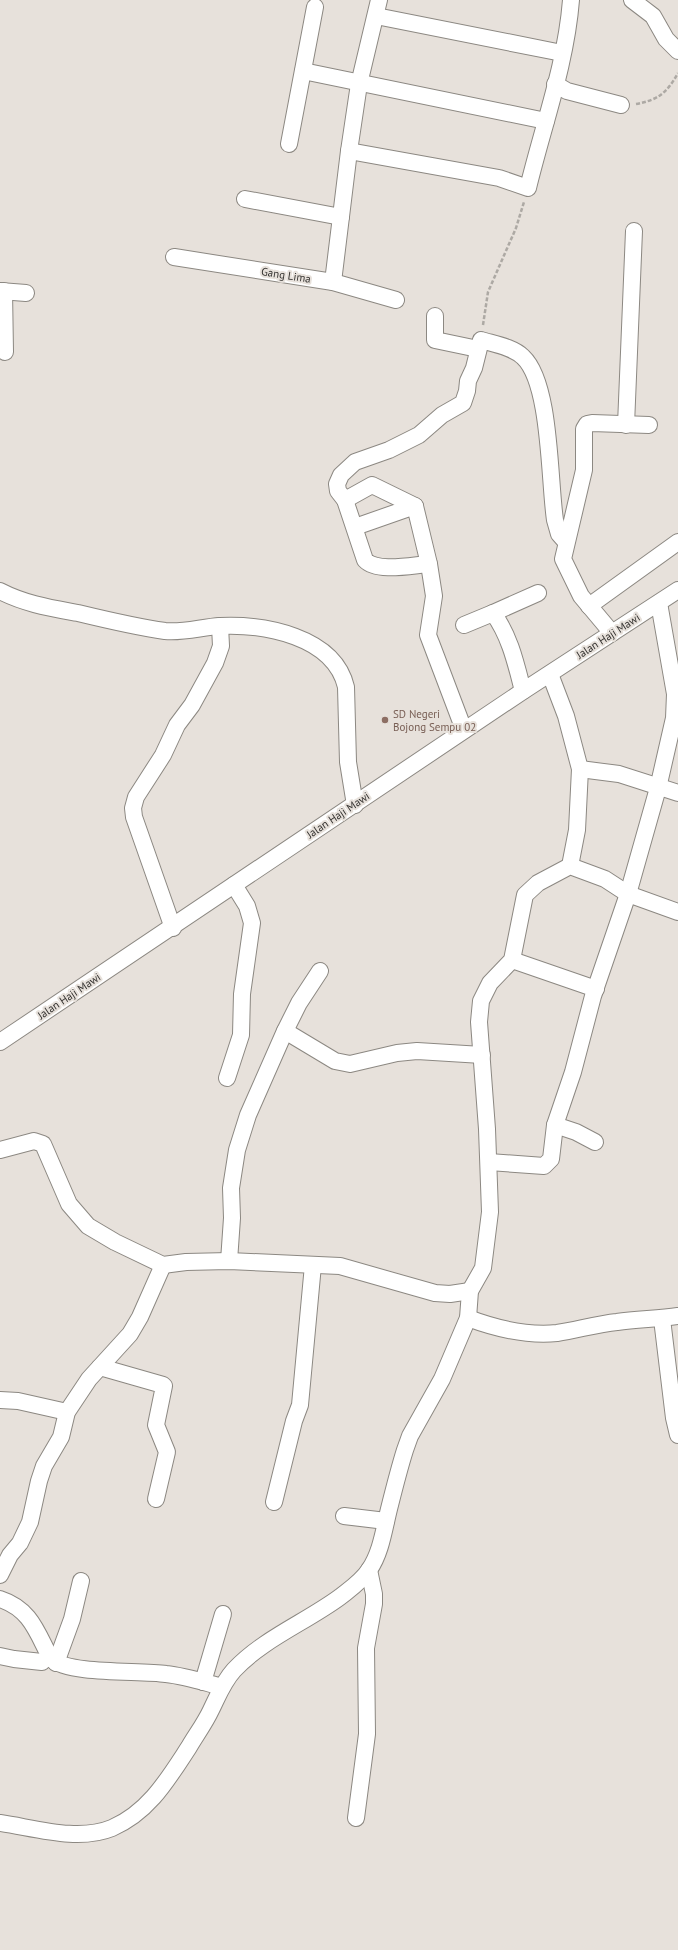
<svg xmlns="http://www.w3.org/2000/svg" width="678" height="1950" font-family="'PT Sans',sans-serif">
  <rect width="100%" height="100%" fill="#e7e1db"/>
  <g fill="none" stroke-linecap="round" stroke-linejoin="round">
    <g stroke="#8c8882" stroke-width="18">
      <g id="minor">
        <polyline points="632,0 653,16 666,39 678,51"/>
        <polyline points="376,16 562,53"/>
        <polyline points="303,71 546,121"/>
        <polyline points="555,84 567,91 621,105"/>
        <polyline points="289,144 315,7"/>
        <path d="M349,151L499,178L528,188C543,126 566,64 571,0"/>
        <polyline points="245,199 341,217"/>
        <polyline points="174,257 333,282 396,300"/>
        <polyline points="333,282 349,151 359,84 379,0"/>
        <polyline points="0,291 26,293"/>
        <polyline points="4,291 5,352"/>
        <polyline points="435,316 435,340 478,349"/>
        <polyline points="626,425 634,231"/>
        <polyline points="345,500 372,485 415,506"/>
        <polyline points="355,527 415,506 429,564 434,596 428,635 464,730"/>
        <path d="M429,564C413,565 377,573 365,560L345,500L338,491L337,484L341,475L355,462L389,450L419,435L442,415L463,403L467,391L468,381L474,368L481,340C494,344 513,347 523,357C551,383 549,480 555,520L559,534L566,542"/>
        <path d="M0,591C25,604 51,608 78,613C107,620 136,627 165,631C183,633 202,627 220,626C264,624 334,636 346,687L348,762L355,805"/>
        <polyline points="589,606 678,542"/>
        <polyline points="464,625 493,613"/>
        <polyline points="612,633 581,596 563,559 584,470 584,429 587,424 592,423 649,425"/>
        <polyline points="550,674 566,716 580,769 577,830 570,866"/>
        <path d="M523,691C516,664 510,636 493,613L538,593"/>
        <polyline points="580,769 619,774 678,793"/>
        <polyline points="173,928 134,817 133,808 136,797 163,755 177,725 192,705 215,663 221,646 220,626"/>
        <polyline points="512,960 596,989"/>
        <polyline points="285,1031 335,1061 350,1064 397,1053 417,1051 482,1055"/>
        <polyline points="0,1042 523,691 678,590"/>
        <polyline points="227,1078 241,1035 242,994 252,923 247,906 234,885"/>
        <polyline points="555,1125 576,1132 595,1142"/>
        <polyline points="0,1150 34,1141 43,1144 69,1204 88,1226 115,1242 163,1265 186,1262 229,1261 340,1266 435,1293 450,1294 470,1291"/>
        <polyline points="489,1162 544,1166 551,1159 555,1125 573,1072 593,996 628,894 658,788 674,718 675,694 659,603"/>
        <polyline points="229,1261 232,1218 231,1188 237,1150 248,1115 285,1031 299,1003 320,971"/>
        <path d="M468,1318C497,1329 526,1336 557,1333C577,1330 597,1324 617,1322C637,1319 658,1319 678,1316"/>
        <polyline points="662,1319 674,1418 678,1435"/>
        <polyline points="100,1367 163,1385 164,1386 156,1425 167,1452 156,1499"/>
        <polyline points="0,1400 18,1401 67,1412"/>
        <polyline points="274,1502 294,1421 300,1405 313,1265"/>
        <polyline points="344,1516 386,1521"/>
        <polyline points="0,1575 10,1555 20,1543 30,1522 39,1481 44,1466 61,1437 67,1412 89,1379 130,1334 140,1317 163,1265"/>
        <path d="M0,1599C31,1609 37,1633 51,1659C71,1675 139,1670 166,1674C185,1676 203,1682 222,1687"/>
        <polyline points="0,1656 14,1659 42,1662"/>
        <polyline points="56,1663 72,1619 81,1581"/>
        <polyline points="203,1682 223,1614"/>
        <polyline points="356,1818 367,1734 366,1648 374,1604 374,1594 369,1570"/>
        <path d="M0,1823C35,1828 78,1842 112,1828C149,1812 168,1779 189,1747C196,1735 205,1723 211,1710C218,1696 223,1682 234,1670C263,1639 306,1622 340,1597C350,1589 362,1581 369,1570C381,1553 384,1529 389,1509C394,1489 399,1469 405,1450L410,1436L442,1379L468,1318L470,1291L483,1268L490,1212L487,1129L479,1022L481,1001L490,983L512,960L525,895L538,883L570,866L605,879L628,894L678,912"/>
      </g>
    </g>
    <g stroke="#ada9a4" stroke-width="2.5" stroke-dasharray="4 2" stroke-linecap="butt">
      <path d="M636,104C658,100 667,93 678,73"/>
      <polyline points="483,325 488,292 516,228 524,202"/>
    </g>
    <use href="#minor" stroke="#fff" stroke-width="16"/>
  </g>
  <circle fill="#8d6e63" stroke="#e7e1db" stroke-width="1.5" cx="385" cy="720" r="4"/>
  <g text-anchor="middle" stroke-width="4" stroke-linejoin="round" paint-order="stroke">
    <g font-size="11" fill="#32302e" stroke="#e7e1db">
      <text transform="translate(286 275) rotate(9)" y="4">Gang Lima</text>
      <text transform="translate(608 636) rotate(-33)" y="4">Jalan Haji Mawi</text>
      <text transform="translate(338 815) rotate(-34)" y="4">Jalan Haji Mawi</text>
      <text transform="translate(69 996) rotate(-34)" y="4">Jalan Haji Mawi</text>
    </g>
    <g font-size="11" fill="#785e54" stroke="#e7e1db" text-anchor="start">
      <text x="393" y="718">SD Negeri<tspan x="393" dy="13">Bojong Sempu 02</tspan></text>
    </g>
  </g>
</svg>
